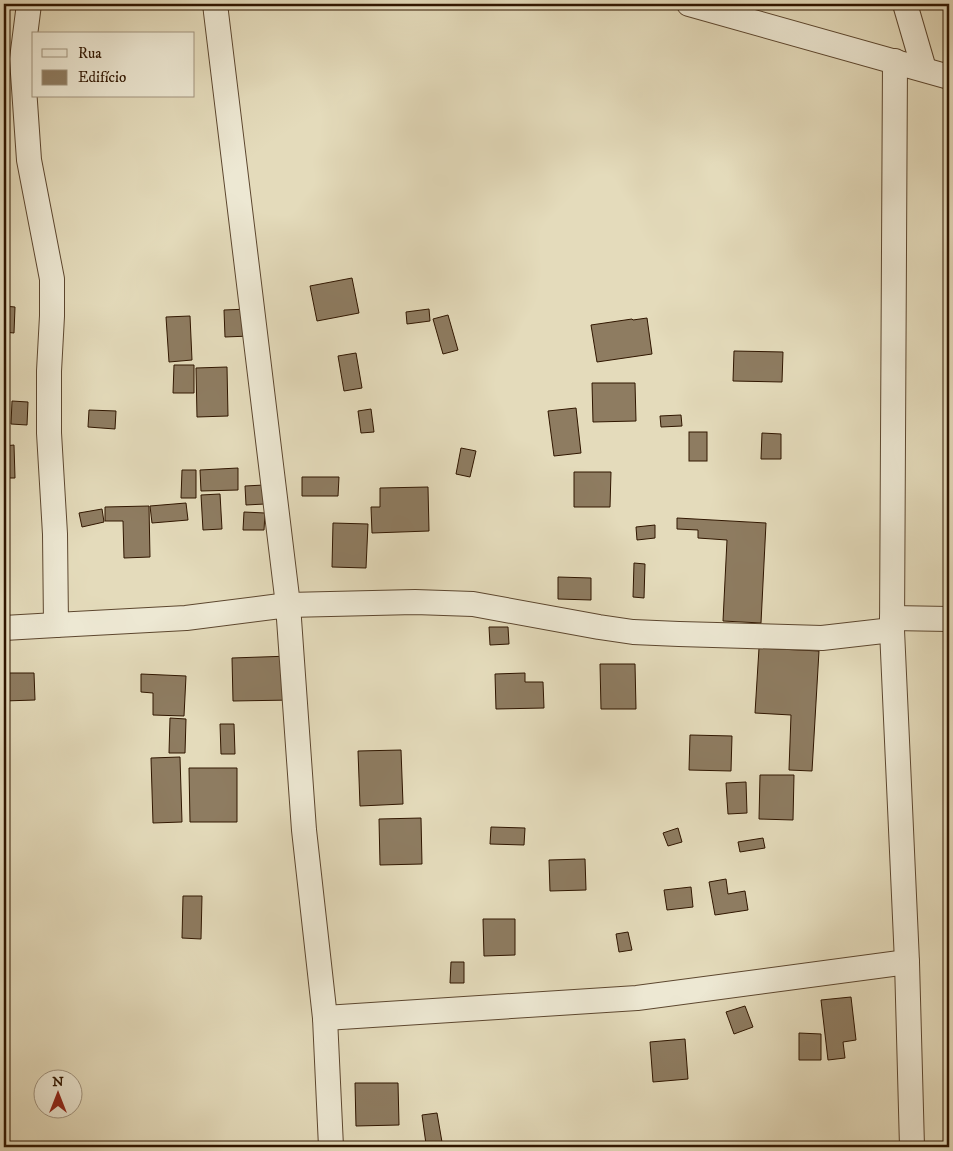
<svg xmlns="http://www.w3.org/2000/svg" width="953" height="1151" font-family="'IM FELL DW Pica',serif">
  <rect width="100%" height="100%" fill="#e4dbbb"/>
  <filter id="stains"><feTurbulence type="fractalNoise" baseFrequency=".004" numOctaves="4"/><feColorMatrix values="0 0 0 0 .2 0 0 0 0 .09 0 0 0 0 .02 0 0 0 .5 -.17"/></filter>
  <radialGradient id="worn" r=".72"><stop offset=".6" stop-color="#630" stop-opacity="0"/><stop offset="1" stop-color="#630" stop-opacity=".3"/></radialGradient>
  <g fill="#8e7c61" stroke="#301600">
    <polygon points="352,278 359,313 317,321 310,286"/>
    <polygon points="4,306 15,307 14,333 4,332"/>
    <polygon points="249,309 250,336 225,337 224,310"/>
    <polygon points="429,309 430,321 407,324 406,312"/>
    <polygon points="448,315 458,350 443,354 433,319"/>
    <polygon points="190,316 192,360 169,362 166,317"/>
    <polygon points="647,318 652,354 597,362 591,325 632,319 633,320"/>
    <polygon points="734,351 783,352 782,382 733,381"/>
    <polygon points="356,353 362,388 344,391 338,356"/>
    <polygon points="174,365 194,365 194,393 173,393"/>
    <polygon points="227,367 228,416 197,417 196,368"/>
    <polygon points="592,383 635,383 636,421 593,422"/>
    <polygon points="12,401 28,402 27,425 11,424"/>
    <polygon points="576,408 581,453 554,456 548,411"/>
    <polygon points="371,409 374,432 361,433 358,411"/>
    <polygon points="89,410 116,411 115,429 88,427"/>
    <polygon points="681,415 682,426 661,427 660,416"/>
    <rect x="689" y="432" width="18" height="29"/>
    <polygon points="762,433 781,434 781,459 761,459"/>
    <polygon points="14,445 15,478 4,478 4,446"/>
    <polygon points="461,448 476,451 470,477 456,474"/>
    <polygon points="238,468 238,490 201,491 200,470"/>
    <polygon points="182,470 196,470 196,498 181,498"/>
    <polygon points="574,472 611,472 610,507 574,507"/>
    <polygon points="302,477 339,477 338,496 302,496"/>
    <polygon points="264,485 265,504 246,505 245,486"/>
    <polygon points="428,487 429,531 372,533 371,507 380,507 380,488"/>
    <polygon points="220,494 222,529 203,530 201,495"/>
    <polygon points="186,503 188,520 152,523 150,506"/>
    <polygon points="149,506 150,557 124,558 123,521 105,521 105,507"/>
    <polygon points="102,509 104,522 82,527 79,513"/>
    <polygon points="244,512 265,513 264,530 243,530"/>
    <polygon points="677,518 766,523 761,623 723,621 727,540 698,538 698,530 677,529"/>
    <polygon points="333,523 368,524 366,568 332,567"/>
    <polygon points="655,525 655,538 637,540 636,527"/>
    <polygon points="634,563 645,564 644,598 633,597"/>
    <polygon points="558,577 591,578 591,600 558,599"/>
    <polygon points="489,627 508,627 509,644 490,645"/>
    <polygon points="759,648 819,651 812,771 789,770 791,715 755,713"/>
    <polygon points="291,656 292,700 233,701 232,658"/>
    <polygon points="600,664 635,664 636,709 601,709"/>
    <polygon points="4,673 34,673 35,700 4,701"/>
    <polygon points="525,673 525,682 543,682 544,708 496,709 495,674"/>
    <polygon points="141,674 186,676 184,716 153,715 153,693 141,692"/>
    <polygon points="170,718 186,719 185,753 169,753"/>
    <polygon points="220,724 234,724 235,754 221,754"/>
    <polygon points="690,735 732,736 731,771 689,770"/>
    <polygon points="401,750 403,804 360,806 358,751"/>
    <polygon points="180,757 182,822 153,823 151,758"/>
    <polygon points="189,768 237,768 237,822 190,822"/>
    <polygon points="760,775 794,775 793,820 759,819"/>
    <polygon points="746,782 747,813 728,814 726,783"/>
    <polygon points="421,818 422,864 380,865 379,819"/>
    <polygon points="491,827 525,828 524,845 490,844"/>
    <polygon points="678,828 682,842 668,846 663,833"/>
    <polygon points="763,838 765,848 740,852 738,842"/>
    <polygon points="585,859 586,890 550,891 549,860"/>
    <polygon points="726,879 728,894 745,891 748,910 715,915 709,882"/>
    <polygon points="691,887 693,907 667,910 664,890"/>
    <polygon points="183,896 202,896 201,939 182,938"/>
    <polygon points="483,919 515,919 515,955 484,956"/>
    <polygon points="628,932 632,950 619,952 616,934"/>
    <polygon points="451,962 464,962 464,983 450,983"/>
    <polygon points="851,997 856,1040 843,1042 845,1058 828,1060 821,1000"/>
    <polygon points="745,1006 753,1027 734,1034 726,1012"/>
    <polygon points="799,1033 821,1034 821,1060 799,1060"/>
    <polygon points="685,1039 688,1079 653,1082 650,1042"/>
    <polygon points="355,1083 398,1083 399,1125 356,1126"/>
    <polygon points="437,1113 442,1142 426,1144 422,1115"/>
  </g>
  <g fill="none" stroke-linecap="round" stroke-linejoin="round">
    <g stroke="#5d472f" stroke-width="26">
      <g id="minor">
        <polyline points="29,4 22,59 29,160 52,279 52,316 49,371 49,433 55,534 56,625 186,618 288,605 304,830 325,1018 331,1147"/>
        <polyline points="215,4 288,605 415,602 473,604 599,627 633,632 679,634 822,638 892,630"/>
        <polyline points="689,4 949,77"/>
        <polyline points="905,4 924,69"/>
        <polyline points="895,61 892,630 907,962 912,1147"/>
        <polyline points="892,618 949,619"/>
        <polyline points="4,628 56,625"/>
        <polyline points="325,1018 637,998 907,962"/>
      </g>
    </g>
    <use href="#minor" stroke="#ede8d3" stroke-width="24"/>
  </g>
  <rect width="953" height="1151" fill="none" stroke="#e4dbbb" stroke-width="20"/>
  <rect x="5" y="5" width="943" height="1141" fill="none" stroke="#301600" stroke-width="2.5"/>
  <rect x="10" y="10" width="933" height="1131" fill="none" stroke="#301600"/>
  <rect x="32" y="32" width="162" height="65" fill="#ede8d3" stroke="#a1947f"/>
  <rect x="42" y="49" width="25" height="8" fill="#ede8d3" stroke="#a1947f"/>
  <text x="78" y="58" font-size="15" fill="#301600">Rua</text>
  <rect x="42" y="70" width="25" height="15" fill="#8e7c61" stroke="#a1947f"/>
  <text x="78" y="82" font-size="15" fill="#301600">Edifício</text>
  <g transform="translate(58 1094)"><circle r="24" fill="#ede8d3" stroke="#a1947f"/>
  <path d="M0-4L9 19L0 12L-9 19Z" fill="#8f2418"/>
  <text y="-8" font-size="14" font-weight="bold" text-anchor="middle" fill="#301600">N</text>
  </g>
  <rect width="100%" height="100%" filter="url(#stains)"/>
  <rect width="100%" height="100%" fill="url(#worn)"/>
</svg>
